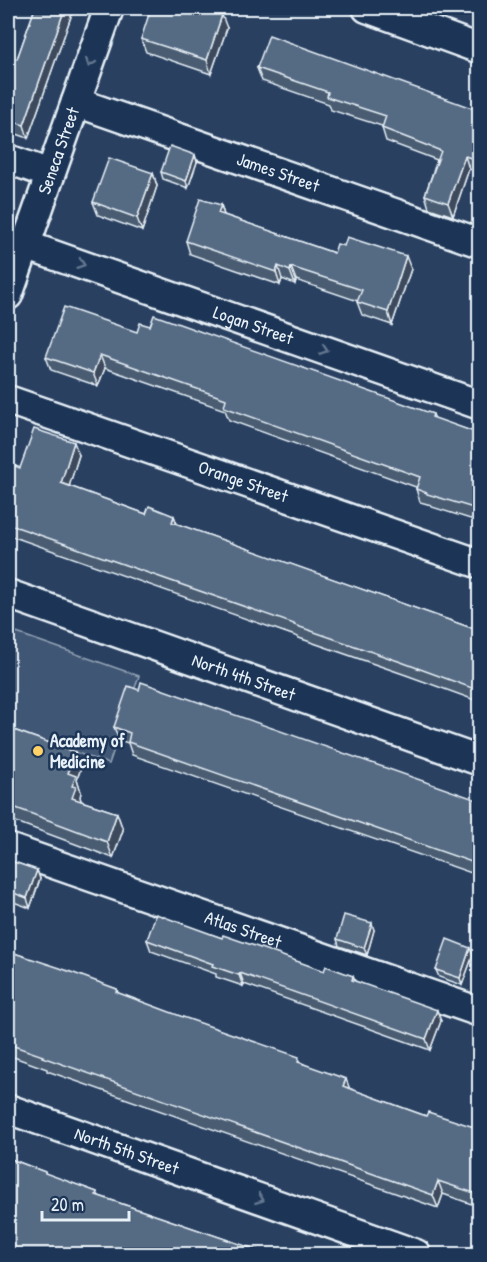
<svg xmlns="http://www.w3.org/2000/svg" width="487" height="1262" font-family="'Patrick Hand',sans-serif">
  <rect width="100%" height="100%" fill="#294061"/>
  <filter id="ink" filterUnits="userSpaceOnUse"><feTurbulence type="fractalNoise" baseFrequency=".0167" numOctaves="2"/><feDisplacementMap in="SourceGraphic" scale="12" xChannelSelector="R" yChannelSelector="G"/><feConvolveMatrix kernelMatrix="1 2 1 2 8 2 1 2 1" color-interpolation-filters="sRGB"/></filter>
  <g filter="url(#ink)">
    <polygon fill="#415774" stroke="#94a4b6" stroke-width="1.5" points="8,630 139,676 109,764 8,729"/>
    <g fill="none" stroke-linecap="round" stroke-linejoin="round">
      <g stroke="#e8f1f8" stroke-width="33">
        <g id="minor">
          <polyline points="367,8 480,49"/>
          <path id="s1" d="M76,102L480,243"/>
          <polyline points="8,159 50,174"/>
          <path id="s2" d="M25,245L480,405"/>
          <path id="s3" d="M8,295L109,8"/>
          <path id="s4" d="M8,400L480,564"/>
          <path id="s5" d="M8,594L480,761"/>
          <path id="s6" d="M8,848L480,1012"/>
          <path id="s7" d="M8,1109L416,1254"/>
        </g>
      </g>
      <use href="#minor" stroke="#1d3557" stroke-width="28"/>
    </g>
    <g fill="#495b71" stroke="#e8f1f8" stroke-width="1.5">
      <polygon points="35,8 74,8 28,138 8,131 8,56 17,59"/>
      <polygon points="227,28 211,74 146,52 141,39"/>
      <polygon points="257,68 480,111 480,172 469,169 453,216 429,208 425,195 437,160 386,141 382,128 382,126 331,110 329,104 262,81"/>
      <polygon points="195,155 197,162 188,188 163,179 161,172"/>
      <polygon points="153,173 157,186 142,231 98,215 93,202"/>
      <polygon points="221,205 224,215 334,253 411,269 392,325 362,315 357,302 358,301 296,280 295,284 282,279 280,285 190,254 186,241"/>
      <polygon points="480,329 480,357 474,344"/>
      <polygon points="137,332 433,414 435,419 480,434 480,522 432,507 431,505 420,502 416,489 416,487 229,420 225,410 105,368 98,386 51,370 46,357"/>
      <polygon points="79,455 69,486 146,514 174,516 177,524 480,631 480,702 406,675 299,638 298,637 8,535 8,463 20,468"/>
      <polygon points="114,727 480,801 480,876 132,755 128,743 119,740"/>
      <polygon points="8,728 75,752 81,768 77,779 81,792 80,797 81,801 117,813 123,830 113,858 8,819"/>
      <polygon points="8,860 37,870 40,879 30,908 8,900"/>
      <polygon points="374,930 367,955 339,946 337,939"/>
      <polygon points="222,938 324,971 353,976 355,981 441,1021 430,1050 244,984 243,986 216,977 216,974 151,951 147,940"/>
      <polygon points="470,948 473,955 462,985 439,977 436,970"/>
      <polygon points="8,951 117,989 118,993 302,1063 350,1089 426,1116 480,1129 480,1207 443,1194 438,1208 47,1071 47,1069 8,1055"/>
      <polygon points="8,1158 45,1172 46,1174 97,1192 99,1196 269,1254 8,1254"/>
    </g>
    <g fill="#3c4a5c" stroke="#e8f1f8" stroke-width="1.5">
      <polygon points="65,8 74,8 28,138 24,125"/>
      <polygon points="222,15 227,28 211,74 207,60"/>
      <polygon points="195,155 197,162 188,188 186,181"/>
      <polygon points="465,156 469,169 453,216 448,203"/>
      <polygon points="153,173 157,186 142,231 137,218"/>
      <polygon points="221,205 225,219 218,213"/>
      <polygon points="406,256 411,269 392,325 388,312"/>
      <polygon points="278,266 282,279 280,285 276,272"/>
      <polygon points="291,267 296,280 295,284 290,271"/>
      <polygon points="100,355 105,368 98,386 93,373"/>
      <polygon points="74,442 79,455 66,496 61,483"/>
      <polygon points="174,516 179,529 172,522"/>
      <polygon points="75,752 81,768 77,779 81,792 80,797 82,804 72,798 68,773"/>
      <polygon points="117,813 123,830 113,858 107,842"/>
      <polygon points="37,870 40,879 30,908 27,898"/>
      <polygon points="372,923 374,930 367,955 364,948"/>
      <polygon points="470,948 473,955 462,985 460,978"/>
      <polygon points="240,973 244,984 243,986 239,975"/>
      <polygon points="437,1010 441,1021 430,1050 426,1039"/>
      <polygon points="346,1079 351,1092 343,1086"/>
      <polygon points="438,1181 443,1194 438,1208 433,1195"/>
    </g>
    <g fill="#556a83" stroke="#e8f1f8" stroke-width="1.5">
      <polygon points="35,8 65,8 24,125 8,120 8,56 17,59"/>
      <polygon points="151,8 169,8 176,9 176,8 199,8 222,15 207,60 141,39"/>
      <polygon points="269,35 480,111 480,161 465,156 448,203 425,195 441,151 382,128 386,116 327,97 328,92 257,68"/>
      <polygon points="170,146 195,155 186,181 161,172"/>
      <polygon points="109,158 153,173 137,218 93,202"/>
      <polygon points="200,199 221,205 218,213 334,253 337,244 344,246 347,237 406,256 388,312 357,302 362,290 291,267 290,271 278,266 276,272 186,241"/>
      <polygon points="64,307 137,332 140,323 150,326 154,315 433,414 432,417 480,434 480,510 427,494 427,493 416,489 420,477 224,407 226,399 100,355 93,373 46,357"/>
      <polygon points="480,329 480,346 474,344"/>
      <polygon points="34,429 74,442 61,483 146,514 149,506 174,516 172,522 480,631 480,691 401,662 294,625 294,624 8,524 8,463 20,468"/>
      <polygon points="141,682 480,801 480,865 128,742 130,733 114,727 128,686 139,690"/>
      <polygon points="8,728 75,752 68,773 76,776 72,786 76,787 72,798 117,813 107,842 8,805"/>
      <polygon points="8,860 37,870 27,898 8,891"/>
      <polygon points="156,914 222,938 223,935 252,945 324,971 326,966 353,976 352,980 437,1010 426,1039 240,973 239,975 212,966 213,964 147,940"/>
      <polygon points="344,915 372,923 364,948 337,939"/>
      <polygon points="447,939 470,948 460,978 436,970"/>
      <polygon points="8,951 60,968 117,989 116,992 183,1017 299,1057 298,1062 346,1079 343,1086 426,1116 428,1112 480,1129 480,1195 438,1181 433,1195 42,1057 43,1056 8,1044"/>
      <polygon points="8,1158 45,1172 45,1173 97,1192 96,1195 269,1254 24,1254 8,1249"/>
    </g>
    <defs><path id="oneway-chevron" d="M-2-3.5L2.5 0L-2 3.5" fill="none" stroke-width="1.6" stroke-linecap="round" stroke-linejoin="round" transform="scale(1.5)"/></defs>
    <g stroke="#64778f">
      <use href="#oneway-chevron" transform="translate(90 63) rotate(110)"/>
      <use href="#oneway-chevron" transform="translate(81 264) rotate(19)"/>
      <use href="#oneway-chevron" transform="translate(324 350) rotate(19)"/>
      <use href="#oneway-chevron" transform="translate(260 1199) rotate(20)"/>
    </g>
  </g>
  <circle fill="#ffd166" stroke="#1d3557" stroke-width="2" cx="38" cy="751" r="6"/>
  <g text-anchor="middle" stroke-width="5" stroke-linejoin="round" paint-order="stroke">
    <g font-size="18" fill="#e8f1f8" stroke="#1d3557">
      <text dy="6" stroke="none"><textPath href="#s3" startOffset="153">Seneca Street</textPath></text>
      <text dy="6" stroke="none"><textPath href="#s1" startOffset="214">James Street</textPath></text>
      <text dy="6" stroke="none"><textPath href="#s2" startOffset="242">Logan Street</textPath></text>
      <text dy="6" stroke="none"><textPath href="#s4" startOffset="249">Orange Street</textPath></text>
      <text dy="6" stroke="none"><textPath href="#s5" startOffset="250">North 4th Street</textPath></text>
      <text dy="6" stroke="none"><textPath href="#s6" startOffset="249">Atlas Street</textPath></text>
      <text dy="6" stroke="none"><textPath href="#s7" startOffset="126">North 5th Street</textPath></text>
    </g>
    <g font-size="18" font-weight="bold" fill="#e8f1f8" stroke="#1d3557" text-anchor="start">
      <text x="50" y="747">Academy of<tspan x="50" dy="21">Medicine</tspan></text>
    </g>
  </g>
  <rect width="487" height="1262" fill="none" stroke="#1d3557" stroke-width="30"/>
  <rect x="15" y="15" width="457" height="1232" fill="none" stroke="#e8f1f8" stroke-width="2" filter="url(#ink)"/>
  <path d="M42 1211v9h87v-9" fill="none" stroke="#e8f1f8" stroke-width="3"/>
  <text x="51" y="1211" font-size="18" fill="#e8f1f8" stroke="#1d3557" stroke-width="4.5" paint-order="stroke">20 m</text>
</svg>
